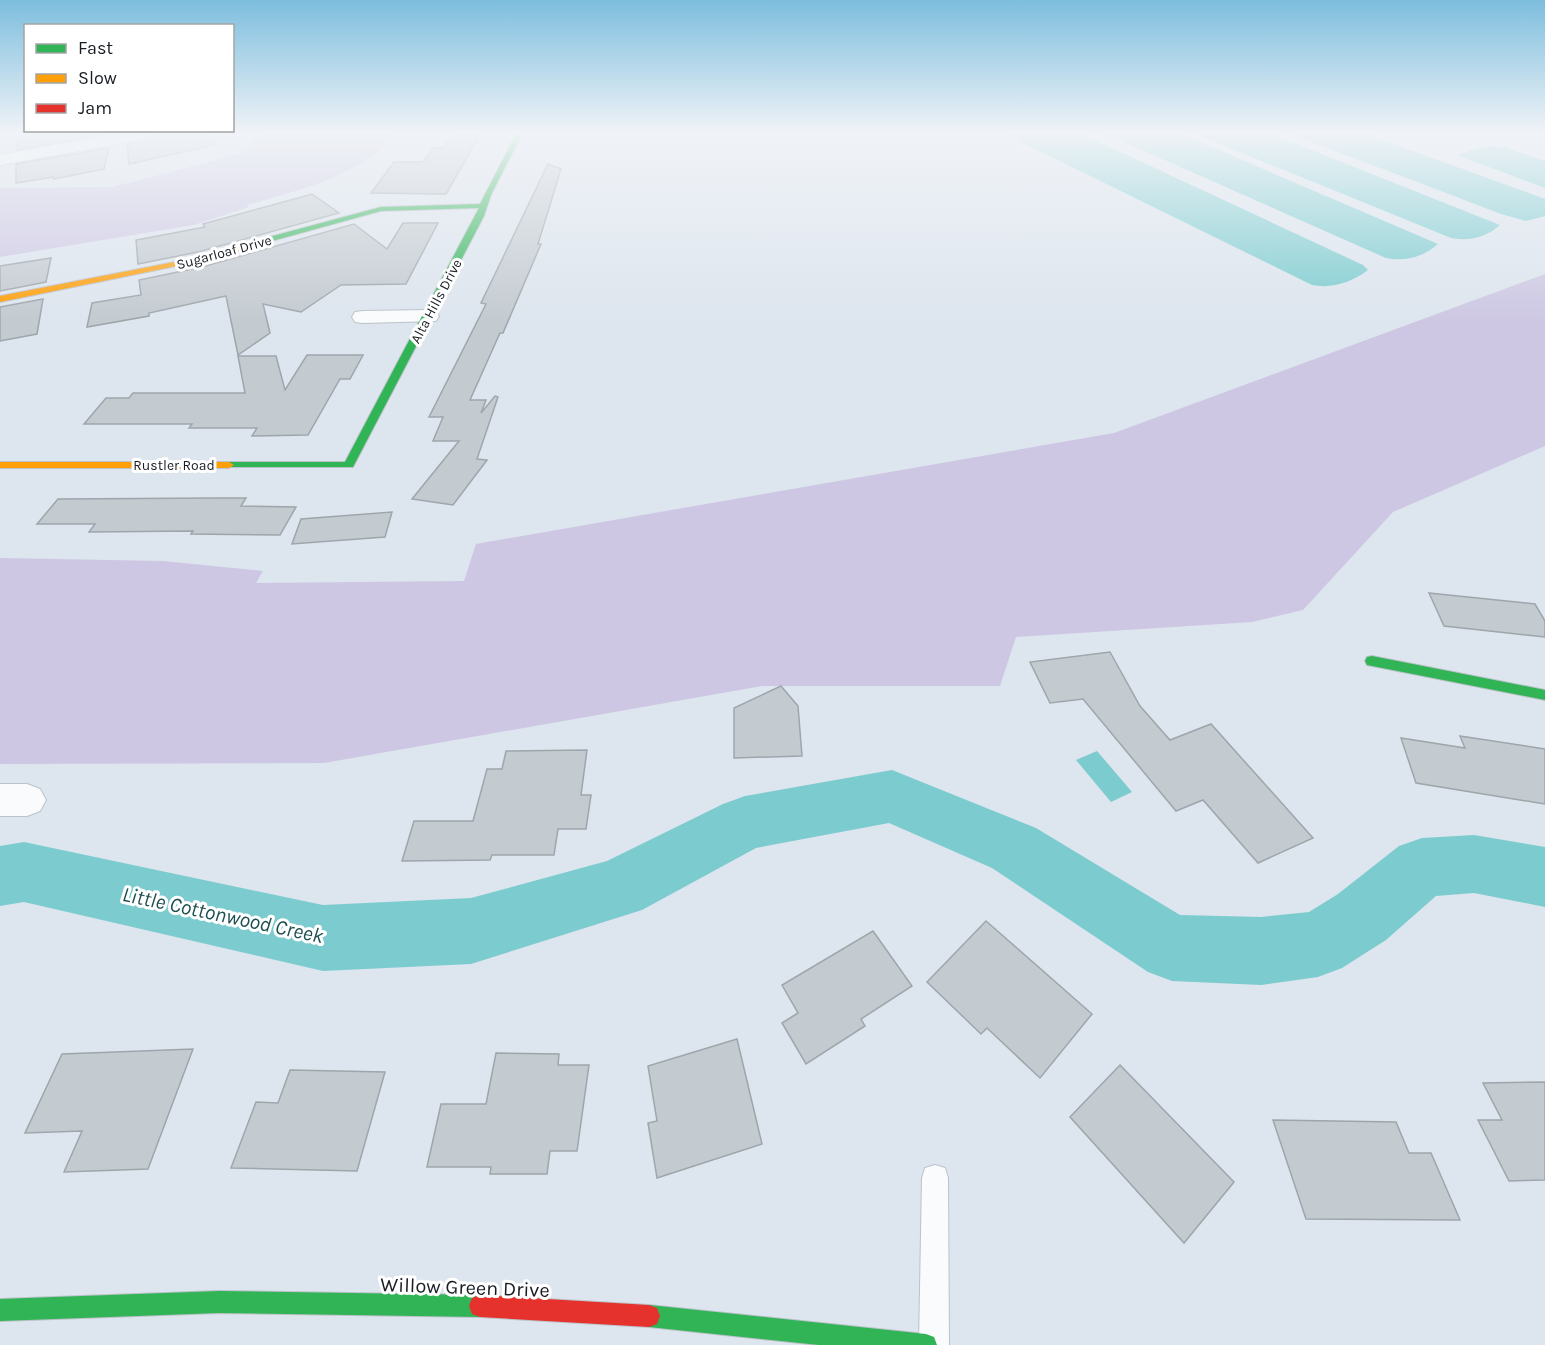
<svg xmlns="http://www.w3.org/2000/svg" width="1545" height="1345" font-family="Karla,sans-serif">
  <rect width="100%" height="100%" fill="#dde5ee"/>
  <g fill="#cdc7e3">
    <path d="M261,135H395C360,176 297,191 247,205L249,207L194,225L0,257V188L113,187L235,155L248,150L252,140Z"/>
    <polygon points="1545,274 1545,446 1393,512 1303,610 1252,622 1016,637 1000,686 762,686 324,763 0,764 0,558 163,561 263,571 256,583 464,581 476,544 1114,433"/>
  </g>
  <g fill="#7ccccf">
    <path d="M1007,135H1084L1363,265L1368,270C1353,282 1331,289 1312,285Z"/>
    <path d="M1108,135H1184L1438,244C1424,257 1404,262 1386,258Z"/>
    <path d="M1198,135H1274L1500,225C1487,237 1468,242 1451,238Z"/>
    <polygon points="1294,135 1369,135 1545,199 1545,216 1526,221 1501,214"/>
    <polygon points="1486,146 1504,147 1545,161 1545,188 1457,155"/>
    <polygon points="1097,751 1132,792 1111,802 1076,760"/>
  </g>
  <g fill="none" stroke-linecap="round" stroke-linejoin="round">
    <polygon fill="#7ccccf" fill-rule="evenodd" points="892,770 1036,828 1180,915 1261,917 1309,912 1338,894 1399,846 1422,838 1474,835 1545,847 1545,907 1474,893 1436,896 1386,940 1342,968 1318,977 1261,985 1172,981 1148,972 992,868 889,823 756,848 642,910 471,964 323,971 24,902 0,906 0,846 24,842 323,905 471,898 607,861 723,804 745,796"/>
  </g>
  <g fill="#c3cad0" stroke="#9ea6ab" stroke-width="1.5">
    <polygon points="42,135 101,135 17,150 17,138"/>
    <polygon points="154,135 214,135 215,145 129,164 127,145 145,141"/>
    <polygon points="452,135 480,135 446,194 371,193 394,162 423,162 433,148 444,148"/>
    <polygon points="109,148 104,169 54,179 54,177 16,183 16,164"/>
    <polygon points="548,164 561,169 538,244 541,244 503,333 500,333 470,400 486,400 481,413 495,396 498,397 477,459 487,460 453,505 412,499 459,441 433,441 443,417 429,417 486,304 481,303"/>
    <polygon points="312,194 339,213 198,252 138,264 136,240 205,227 203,224"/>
    <polygon points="403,223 438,223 406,284 341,285 301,312 263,304 270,333 238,355 226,296 149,313 149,316 87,327 92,303 141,295 139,280 202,267 354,224 387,249"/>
    <polygon points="51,258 46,282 0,291 0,266"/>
    <polygon points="43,299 37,334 0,341 0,307"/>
    <polygon points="307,355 363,355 350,379 340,379 308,435 252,436 257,428 189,428 192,424 84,424 106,398 129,398 133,393 245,393 238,356 276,356 285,390"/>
    <polygon points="216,498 246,498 241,506 296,507 280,535 191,534 193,531 89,532 95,524 37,524 58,499"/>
    <polygon points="392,512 385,537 292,544 301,519"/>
    <polygon points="1429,593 1535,604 1545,621 1545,637 1444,626"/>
    <polygon points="1110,652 1140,706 1170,740 1211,724 1313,838 1258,863 1203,800 1176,811 1083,699 1050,703 1030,662"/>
    <polygon points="781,686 798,706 802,756 734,758 734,708"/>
    <polygon points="1460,736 1545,749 1545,804 1416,783 1401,738 1465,748"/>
    <polygon points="587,750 581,795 591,795 586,829 558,829 554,855 492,855 490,860 402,861 414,821 473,821 487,769 502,769 506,751"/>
    <polygon points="986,921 1092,1014 1040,1078 987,1028 981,1034 927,982"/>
    <polygon points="873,931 912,986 861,1019 865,1026 806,1064 782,1023 798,1013 782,985"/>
    <polygon points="737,1039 762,1144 657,1178 648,1123 657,1121 648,1066"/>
    <polygon points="193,1049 148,1169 64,1172 82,1131 25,1133 62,1054"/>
    <polygon points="496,1053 559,1054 558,1065 589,1065 577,1151 550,1151 547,1174 490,1174 491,1167 427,1167 441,1104 486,1104"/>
    <polygon points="1120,1065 1234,1182 1184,1243 1070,1117"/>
    <polygon points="290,1070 385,1072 357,1171 231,1168 256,1102 278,1103"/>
    <polygon points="1545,1082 1545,1180 1509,1181 1478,1120 1502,1120 1483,1083"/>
    <polygon points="1273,1120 1396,1122 1409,1153 1431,1153 1460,1220 1306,1219"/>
  </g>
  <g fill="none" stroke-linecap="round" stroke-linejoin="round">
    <g stroke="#bcc2c9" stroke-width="2">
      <g id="lane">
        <polygon points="1418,134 1431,134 1427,137"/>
        <polygon points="935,1165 945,1168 948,1178 949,1345 919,1345 922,1178 925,1168"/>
      </g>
    </g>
    <g stroke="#bcc2c9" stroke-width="2">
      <g id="street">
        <polygon points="116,134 152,134 145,139 0,165 0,155"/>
        <polygon points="428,310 436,311 439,316 436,321 363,323 355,322 352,317 355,312 363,311"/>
        <polygon points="0,784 27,784 40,789 46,800 40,811 27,816 0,816"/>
      </g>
    </g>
    <g stroke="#bcc2c9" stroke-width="2">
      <g id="fast">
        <polygon points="516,134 522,134 491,195 484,216 353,467 225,467 224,465 229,462 345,462 479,208 381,211 250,247 246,245 247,243 381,207 480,204"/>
        <polygon points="1372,656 1545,690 1545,700 1367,665 1365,661 1367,657"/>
        <polygon points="219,1291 480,1295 488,1298 491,1306 488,1314 480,1317 219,1313 0,1321 0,1299"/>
        <polygon points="649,1305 926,1334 934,1337 937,1345 819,1345 649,1327 641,1324 638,1316 641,1308"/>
      </g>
    </g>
    <g stroke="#bcc2c9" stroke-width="2">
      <g id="slow">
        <polygon points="250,243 254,245 253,247 201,261 0,302 0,296 200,257"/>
        <polygon points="0,462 229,462 234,465 229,468 0,468"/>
      </g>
    </g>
    <g stroke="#bcc2c9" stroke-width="2">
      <polygon id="jam" points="480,1295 649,1305 657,1308 660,1316 657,1324 649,1327 480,1317 472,1314 469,1306 472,1298"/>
    </g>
    <use href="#lane" fill="#fafbfc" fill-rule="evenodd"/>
    <use href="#street" fill="#fafbfc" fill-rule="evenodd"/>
    <use href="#fast" fill="#30b455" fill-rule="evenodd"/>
    <use href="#slow" fill="#ff9f0a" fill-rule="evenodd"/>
    <use href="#jam" fill="#e5322d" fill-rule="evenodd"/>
  </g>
  <linearGradient id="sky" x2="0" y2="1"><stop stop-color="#7dbede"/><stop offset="0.41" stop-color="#f0f3f7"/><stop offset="1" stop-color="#f0f3f7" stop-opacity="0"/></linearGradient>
  <rect width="1545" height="323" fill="url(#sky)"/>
  <g text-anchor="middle" stroke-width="6" stroke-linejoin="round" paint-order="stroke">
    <g font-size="14" fill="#181d23" stroke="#fff">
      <text transform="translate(224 252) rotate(-15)" y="5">Sugarloaf Drive</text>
      <text transform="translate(436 301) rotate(-62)" y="5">Alta Hills Drive</text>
      <text x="174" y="470">Rustler Road</text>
    </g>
    <g font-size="20" fill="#181d23" stroke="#fff">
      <text transform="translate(465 1287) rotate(2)" y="7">Willow Green Drive</text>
    </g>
    <g font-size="21" font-style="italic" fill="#1e4f4f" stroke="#fff">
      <text transform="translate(223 915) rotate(12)" y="7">Little Cottonwood Creek</text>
    </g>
  </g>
  <rect x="24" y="24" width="210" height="108" fill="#ffffff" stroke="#a3a5a7" stroke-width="1.5"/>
  <rect x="36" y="44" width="30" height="9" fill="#30b455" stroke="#a3a5a7" stroke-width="1.5"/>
  <text x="78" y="54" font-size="18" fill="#181d23">Fast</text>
  <rect x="36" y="74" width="30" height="9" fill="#ff9f0a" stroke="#a3a5a7" stroke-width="1.5"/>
  <text x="78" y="84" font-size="18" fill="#181d23">Slow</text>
  <rect x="36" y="104" width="30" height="9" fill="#e5322d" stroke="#a3a5a7" stroke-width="1.5"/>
  <text x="78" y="114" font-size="18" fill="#181d23">Jam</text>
</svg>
